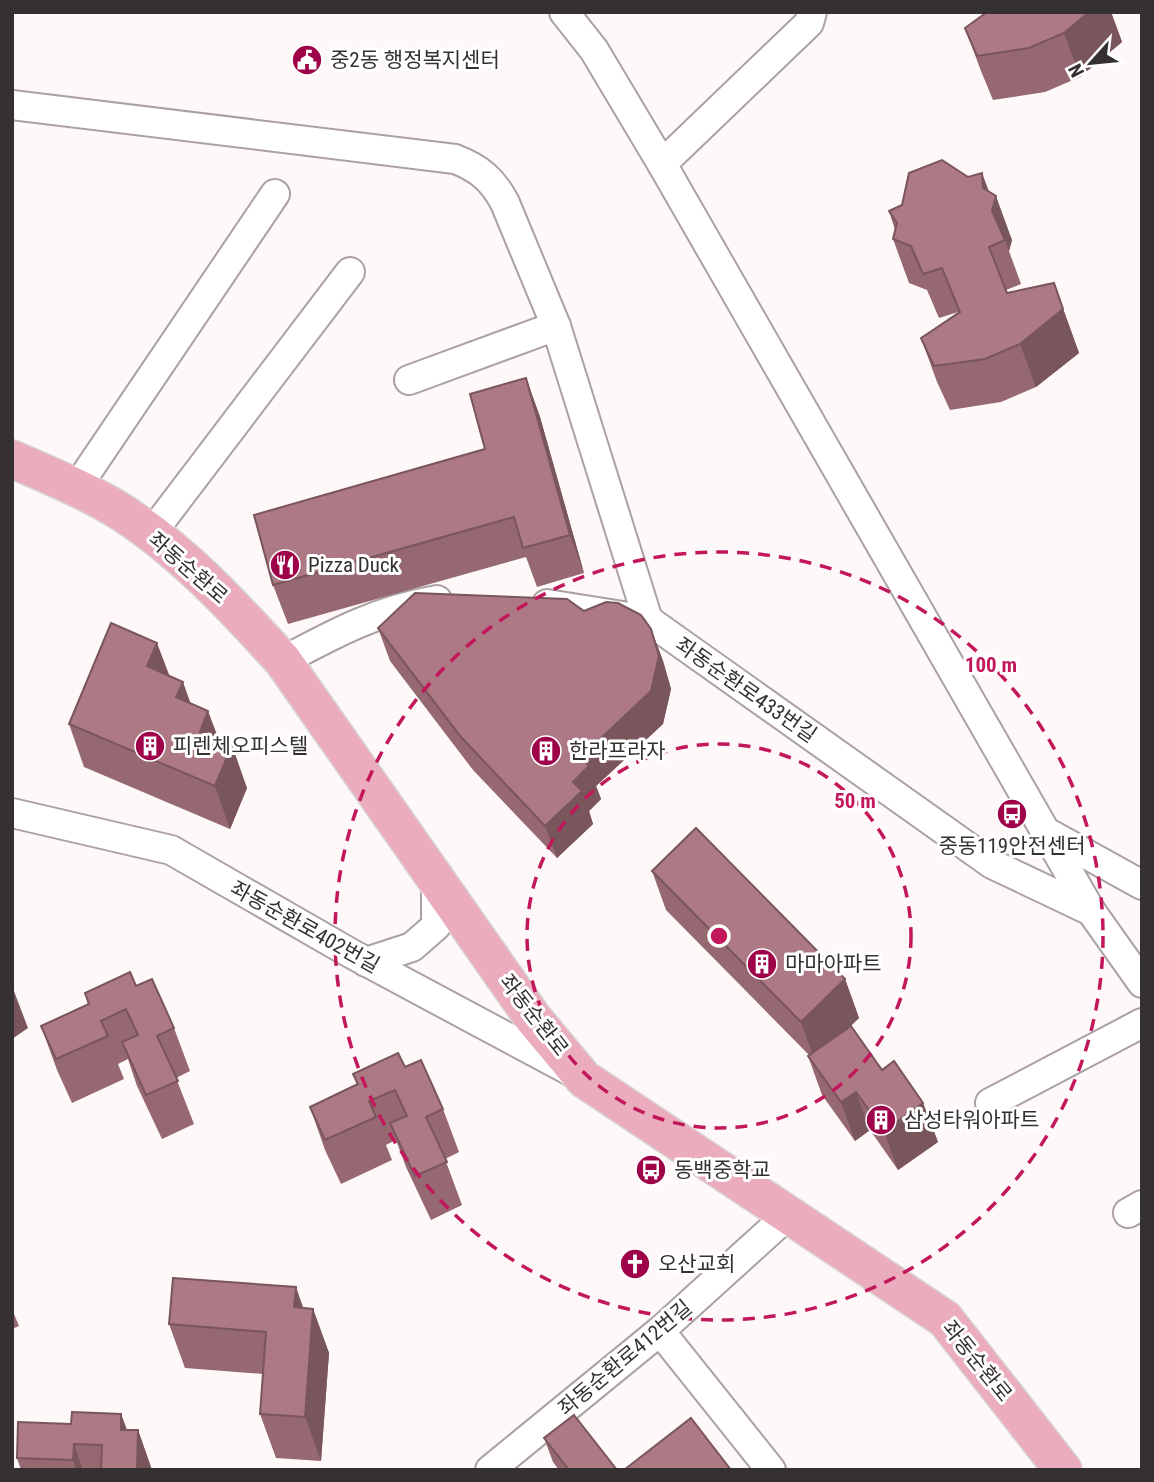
<svg xmlns="http://www.w3.org/2000/svg" width="1154" height="1482" font-family="'Roboto Condensed','Noto Sans KR',sans-serif">
  <rect width="100%" height="100%" fill="#fef8f9"/>
  <g fill="none" stroke-linecap="round" stroke-linejoin="round">
    <g stroke="#aba1a3" stroke-width="32">
      <g id="minor">
        <polyline points="564,12 594,50 662,164 1091,911 1142,983"/>
        <path d="M12,105L455,159C479,168 493,180 505,203L556,326L648,620"/>
        <polyline points="662,164 809,23 812,12"/>
        <polyline points="409,380 556,326"/>
        <polyline points="77,487 275,194"/>
        <polyline points="151,534 350,272"/>
        <polyline points="547,604 648,620 992,864 1091,911"/>
        <path d="M283,661C333,634 380,609 437,600"/>
        <polyline points="12,813 171,850 352,954 574,1073"/>
        <polyline points="1050,834 1142,885"/>
        <polyline points="366,962 412,947 436,926 436,882"/>
        <polyline points="990,1103 1142,1023"/>
        <polyline points="1128,1213 1142,1205"/>
        <polyline points="660,1331 771,1470"/>
        <polyline points="490,1470 660,1331 789,1214"/>
      </g>
    </g>
    <g stroke="#d7d6d6" stroke-width="40">
      <path id="major" d="M12,459C46,474 81,488 113,507C178,546 233,606 283,661L533,1018L584,1079L945,1319L1063,1470"/>
    </g>
    <use href="#minor" stroke="#fff" stroke-width="28"/>
    <use href="#major" stroke="#ebadbd" stroke-width="37"/>
  </g>
  <g fill="#956872">
    <polygon points="987,12 1111,12 1122,42 1080,77 1045,92 993,100 981,71 965,28"/>
    <polygon points="989,191 1012,240 1009,251 1021,284 1006,290 1007,293 1054,283 1079,353 1036,387 1001,402 950,410 937,382 921,338 958,312 939,318 927,290 909,283 893,239 895,230 889,211"/>
    <polygon points="526,378 540,417 584,573 537,587 526,557 288,624 273,585 485,449"/>
    <polygon points="584,611 651,629 663,661 671,689 663,724 596,786 601,799 589,811 593,824 557,858 473,770 390,661 378,628"/>
    <polygon points="169,676 219,740 247,788 230,829 84,767 69,724"/>
    <polygon points="652,871 845,979 859,1018 849,1027 882,1070 923,1103 938,1142 898,1170 870,1130 855,1141 822,1095 808,1056 809,1055 666,910"/>
    <polygon points="136,986 174,1028 190,1071 176,1078 194,1124 162,1139 137,1086 128,1059 118,1064 124,1079 72,1103 57,1070 41,1026 88,1004 85,993"/>
    <polygon points="405,1067 443,1109 459,1152 445,1159 462,1205 431,1220 406,1167 396,1140 386,1145 392,1160 341,1184 325,1150 310,1107 357,1085 353,1074"/>
    <polygon points="304,1308 313,1309 329,1353 321,1461 276,1458 260,1414 263,1374 185,1368 169,1324"/>
    <polygon points="12,1309 19,1326 12,1329"/>
    <polygon points="121,1414 127,1430 138,1430 152,1470 21,1470 17,1458"/>
    <polygon points="544,1438 617,1470 559,1470 553,1462"/>
  </g>
  <g fill="#79555c">
    <polygon points="1089,12 1111,12 1122,42 1080,77 1064,33"/>
    <polygon points="982,173 994,205 996,196 1012,240 1009,251 1005,240 1003,241 983,188"/>
    <polygon points="1063,309 1079,353 1036,387 1020,344"/>
    <polygon points="526,378 540,417 584,573 570,535"/>
    <polygon points="651,629 663,661 671,689 663,724 596,786 601,799 589,811 593,824 557,858 545,826 573,782 581,757"/>
    <polygon points="157,643 173,685 147,666"/>
    <polygon points="183,682 198,724 176,697"/>
    <polygon points="208,711 224,753 200,732"/>
    <polygon points="232,745 247,788 230,829 215,786"/>
    <polygon points="845,979 859,1018 815,1061 801,1022"/>
    <polygon points="12,986 28,1028 12,1039"/>
    <polygon points="856,1092 870,1130 855,1141 841,1102"/>
    <polygon points="923,1103 938,1142 898,1170 884,1131"/>
    <polygon points="296,1287 311,1330 313,1309 329,1353 321,1461 305,1417 294,1307"/>
    <polygon points="121,1414 137,1458 138,1430 152,1470 136,1470 121,1430"/>
    <polygon points="74,1444 83,1470 77,1470 73,1460"/>
  </g>
  <g fill="#ad7984" stroke="#79555c" stroke-width="2">
    <polygon points="987,12 1089,12 1064,33 1029,48 977,56 965,28"/>
    <polygon points="942,160 968,177 982,173 983,188 996,196 992,211 1005,240 989,247 1007,293 1054,283 1063,309 1020,344 985,359 934,366 921,338 960,312 942,268 923,274 911,246 893,239 897,223 889,211 902,205 909,173"/>
    <polygon points="526,378 570,535 523,548 514,517 273,585 254,515 485,449 470,394"/>
    <polygon points="415,593 567,599 584,611 606,602 618,603 641,615 651,629 659,656 651,691 581,757 589,766 573,782 582,791 545,826 461,737 378,628"/>
    <polygon points="111,623 157,643 147,666 183,682 176,697 208,711 200,732 232,745 215,786 69,724"/>
    <polygon points="696,828 845,979 801,1022 652,871"/>
    <polygon points="130,972 136,986 152,979 174,1028 157,1036 178,1081 146,1095 122,1042 138,1035 126,1009 101,1021 108,1036 56,1059 41,1026 89,1004 85,993"/>
    <polygon points="851,1026 882,1070 894,1061 923,1103 884,1131 856,1092 841,1102 808,1056"/>
    <polygon points="398,1053 405,1067 421,1060 443,1109 426,1117 447,1162 415,1176 390,1123 407,1116 395,1090 369,1101 376,1117 325,1140 310,1107 358,1084 353,1074"/>
    <polygon points="173,1278 296,1287 294,1307 313,1309 305,1417 260,1414 266,1332 169,1324"/>
    <polygon points="72,1412 121,1414 121,1430 138,1430 137,1470 101,1470 102,1445 74,1444 73,1460 17,1458 18,1422 71,1424"/>
    <polygon points="574,1415 617,1470 569,1470 544,1438"/>
    <polygon points="691,1418 731,1470 624,1470"/>
  </g>
  <g fill="none" stroke="#c2185b" stroke-width="3.5" stroke-dasharray="12 9">
    <circle cx="719" cy="936" r="192"/>
    <circle cx="719" cy="936" r="384"/>
  </g>
  <defs>
    <g id="civic-disc" transform="scale(1.575)"><circle r="9.5" fill="#9e0349" stroke="#fff"/><path d="M-.6-6.5H3V-4.5H.6V-3L4-1V1h2V6H-6V1h2V-1L-.6-3ZM-1.2 2.5V6h2.4V2.5Z" fill="#fff"/></g>
    <g id="restaurant-disc" transform="scale(1.575)"><circle r="9.5" fill="#9e0349" stroke="#fff"/><path d="M-5-6h1v4h1v-4h1v4h1v-4h1v5L-1.5 .5V6h-2V.5L-5-1ZM5-6V6H3V1.5H1.5Q1.5-4 5-6Z" fill="#fff"/></g>
    <g id="building-disc" transform="scale(1.575)"><circle r="9.5" fill="#9e0349" stroke="#fff"/><path d="M-4-6H4V6H1V3H-1V6H-4ZM-2.5-4.3h1.7v1.8h-1.7ZM.8-4.3h1.7v1.8H.8ZM-2.5-1h1.7V.8h-1.7ZM.8-1h1.7V.8H.8Z" fill="#fff"/></g>
    <g id="bus-disc" transform="scale(1.575)"><circle r="9.5" fill="#9e0349" stroke="#fff"/><path d="M-5-6H5V4H4V6H2V4H-2V6H-4V4H-5ZM-3.5-4V0h7V-4ZM-3.5 1.2v1.5H-2V1.2ZM2 1.2v1.5H3.5V1.2Z" fill="#fff"/></g>
    <g id="church-disc" transform="scale(1.575)"><circle r="9.5" fill="#9e0349" stroke="#fff"/><path d="M-1.2-6h2.4v3.5h3.3v2.4h-3.3V6h-2.4V-.1h-3.3v-2.4h3.3Z" fill="#fff"/></g>
  </defs>
  <g fill-rule="evenodd">
    <use href="#civic-disc" x="307" y="60"/>
    <use href="#restaurant-disc" x="285" y="565"/>
    <use href="#building-disc" x="150" y="746"/>
    <use href="#building-disc" x="546" y="751"/>
    <use href="#bus-disc" x="1012" y="814"/>
    <use href="#building-disc" x="762" y="964"/>
    <use href="#building-disc" x="881" y="1120"/>
    <use href="#bus-disc" x="651" y="1170"/>
    <use href="#church-disc" x="635" y="1264"/>
  </g>
  <g text-anchor="middle" stroke-width="6" stroke-linejoin="round" paint-order="stroke">
    <g font-size="21" fill="#353031" stroke="#fff" text-anchor="start">
      <text x="330" y="67">중2동 행정복지센터</text>
      <text x="308" y="572">Pizza Duck</text>
      <text x="173" y="753">피렌체오피스텔</text>
      <text x="569" y="758">한라프라자</text>
      <text x="1012" y="853" text-anchor="middle">중동119안전센터</text>
      <text x="785" y="971">마마아파트</text>
      <text x="904" y="1127">삼성타워아파트</text>
      <text x="674" y="1177">동백중학교</text>
      <text x="658" y="1271">오산교회</text>
    </g>
    <g font-size="21" fill="#353031" stroke="#fff">
      <text transform="translate(188 568) rotate(41)" y="7">좌동순환로</text>
      <text transform="translate(746 690) rotate(35)" y="7">좌동순환로433번길</text>
      <text transform="translate(305 927) rotate(29)" y="7">좌동순환로402번길</text>
      <text transform="translate(534 1015) rotate(52)" y="7">좌동순환로</text>
      <text transform="translate(625 1358) rotate(-40)" y="7">좌동순환로412번길</text>
      <text transform="translate(977 1361) rotate(51)" y="7">좌동순환로</text>
    </g>
  </g>
  <circle cx="719" cy="936" r="10" fill="#c2185b" stroke="#fff" stroke-width="3.5"/>
  <g font-size="21" text-anchor="middle" font-weight="bold" fill="#c2185b" stroke="#fff" stroke-width="6" stroke-linejoin="round" paint-order="stroke">
    <text x="991" y="672">100 m</text>
    <text x="855" y="808">50 m</text>
  </g>
  <rect width="1154" height="1482" fill="none" stroke="#353031" stroke-width="28"/>
  <g transform="translate(1091 63) rotate(243)" stroke="#ffffff" stroke-width="5" paint-order="stroke">
  <path d="M0-5L12 26L0 18L-12 26Z" fill="#353031"/>
  <text y="-10" font-size="19" font-weight="bold" text-anchor="middle" fill="#353031">N</text>
  </g>
</svg>
